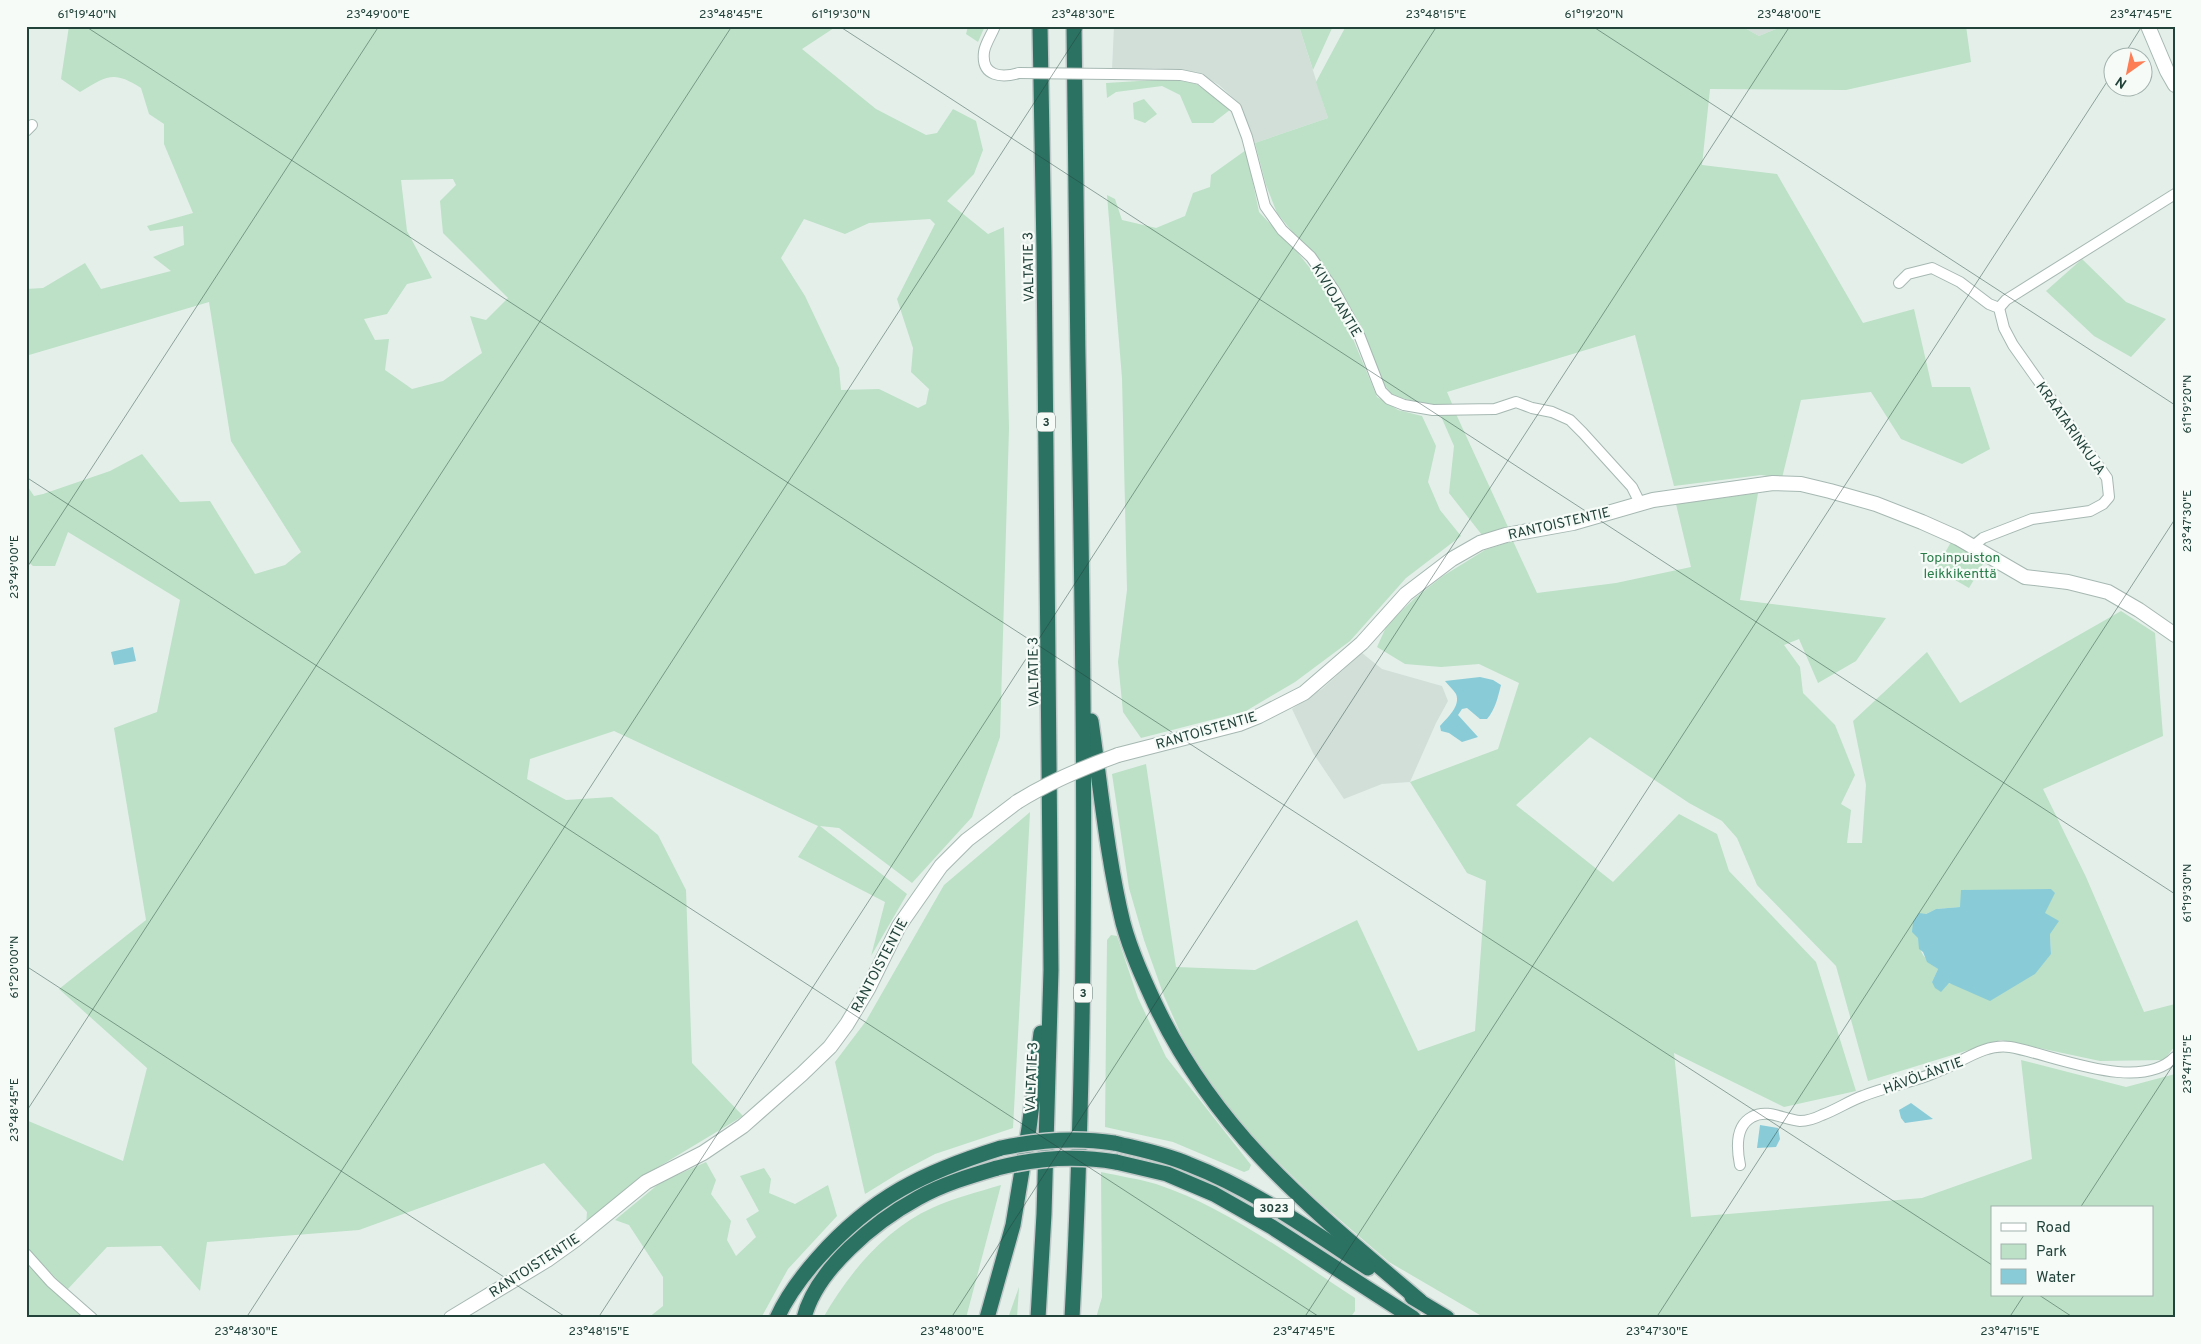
<svg xmlns="http://www.w3.org/2000/svg" width="2201" height="1344" font-family="Overpass,sans-serif">
  <rect width="100%" height="100%" fill="#e4efea"/>
  <g fill="#d2dfd9">
    <polygon points="1114,26 1299,26 1328,118 1255,143 1240,104 1219,85 1197,72 1154,68 1112,69"/>
    <polygon points="1741,26 1783,26 1759,36"/>
    <polygon points="1362,653 1382,669 1442,686 1448,701 1436,723 1410,782 1382,784 1344,799 1313,753 1292,709 1322,689"/>
  </g>
  <g fill="#bce1c6" fill-rule="evenodd">
    <path d="M69,26H837L802,49L876,109L926,135L937,133L953,109L976,121L983,150L974,174L947,201L988,234L1004,227L1009,428L1000,737L972,817L912,883L839,828L820,826L907,894L871,956L885,902L798,857L818,826L614,731L530,759L527,779L566,800L612,797L658,835L686,890L692,1063L743,1116L635,1181L586,1226L587,1212L544,1163L359,1230L207,1242L200,1291L161,1246L107,1247L67,1290L26,1247V1120L123,1161L147,1068L59,989L146,920L114,728L157,712L180,600L68,532L55,566H33L26,560V488L28,487L34,496L43,494L110,471L142,454L180,502L210,501L255,574L285,565L301,552L231,441L209,302L29,355L26,363V289L43,288L85,263L101,289L171,271L153,257L184,245L183,226L150,231L147,226L193,213L164,144V124L149,114L141,88C113,70 107,76 80,92L61,79ZM453,179L456,185L440,201L443,233L508,298L486,320L470,316L482,353L443,381L412,389L385,370L389,339L375,340L364,319L387,314L407,284L432,278L407,231L401,180ZM804,219L845,234L869,223L930,219L935,224L897,299L913,348L911,372L929,389L926,404L918,408L879,389L841,390L839,368L805,296L781,258Z"/>
    <polygon points="968,26 985,26 978,42 966,34"/>
    <polygon points="1299,26 1333,26 1313,70"/>
    <polygon points="1346,26 1741,26 1759,36 1783,26 1966,26 1971,62 1846,90 1710,89 1702,165 1777,174 1863,323 1914,309 1932,387 1970,387 1990,449 1962,464 1901,439 1871,392 1801,400 1782,478 1761,475 1674,486 1635,335 1447,392 1453,406 1422,403 1393,396 1383,383 1299,240 1277,213 1266,185 1255,143 1328,118 1316,82"/>
    <polygon points="1172,79 1196,84 1231,109 1213,123 1192,123 1180,95 1162,86 1116,92 1107,98 1106,83"/>
    <polygon points="1144,99 1157,114 1145,123 1134,119 1133,103"/>
    <polygon points="1246,150 1259,212 1298,253 1321,282 1344,317 1377,397 1398,410 1422,416 1436,446 1428,482 1440,510 1461,536 1406,578 1350,641 1295,682 1246,711 1141,738 1123,712 1118,662 1127,590 1122,378 1107,195 1115,199 1122,220 1156,228 1185,216 1193,193 1210,187 1211,175"/>
    <polygon points="2082,259 2126,302 2166,319 2131,357 2094,336 2046,291"/>
    <polygon points="1440,414 1456,414 1508,527 1482,535 1449,493 1454,446"/>
    <path d="M1758,493L1740,600L1886,618L1856,661L1818,683L1799,639L1784,645L1800,667L1803,693L1835,725L1855,775L1841,804L1851,810L1847,843H1862L1866,785L1853,721L1927,652L1960,703L2121,611L2155,633L2163,736L2043,789L2086,877L2144,1012L2175,1004V1046L2164,1060L2100,1061L2001,1040L1868,1081L1836,966L1757,885L1737,838L1722,821L1689,803L1590,737L1516,805L1613,882L1679,814L1717,834L1729,871L1816,962L1856,1091L1784,1107L1674,1053L1691,1217L1922,1198L2032,1159L2021,1060L2126,1087L2175,1074V1318H1485L1389,1262L1318,1201L1248,1133L1222,1100L1184,1041L1164,996L1144,940L1129,888L1112,774L1146,764L1176,967L1255,970L1357,920L1418,1051L1475,1031L1486,881L1467,873L1410,782L1498,749L1519,683L1479,664L1441,667L1405,664L1377,647L1387,625L1415,598L1443,576L1485,550L1513,541L1537,593L1616,583L1691,567L1676,504ZM1960,907L2050,934L2051,954L1957,985L1948,983L1932,982L1938,969C1913,952 1917,939 1926,914L1936,909ZM1992,1208H2152V1295H1992Z"/>
    <polygon points="1951,542 1985,561 1969,588 1936,569"/>
    <polygon points="1030,812 1013,1128 935,1154 899,1173 865,1194 835,1062 866,1021 944,885"/>
    <polygon points="1111,935 1117,936 1138,998 1166,1057 1251,1165 1249,1170 1244,1172 1173,1142 1105,1127 1107,940"/>
    <polygon points="706,1162 716,1180 711,1194 731,1221 727,1240 736,1256 756,1237 746,1219 759,1211 740,1176 764,1168 771,1179 769,1193 795,1204 828,1185 837,1216 788,1269 761,1318 648,1318 663,1306 663,1277 629,1225 615,1220 661,1182"/>
    <path d="M1101,1172C1119,1176 1139,1179 1156,1184C1228,1208 1292,1257 1355,1298V1311L1350,1318H1096L1102,1297Z"/>
    <path d="M1001,1185L966,1318H823C848,1274 885,1229 932,1208C953,1198 978,1192 1001,1185Z"/>
    <polygon points="26,1261 56,1293 86,1318 26,1318"/>
    <polygon points="1019,1287 1017,1318 1008,1318"/>
  </g>
  <g fill="#89ccd8">
    <polygon points="133,647 136,661 114,665 111,652"/>
    <path d="M1480,677L1493,680L1501,685C1498,697 1495,710 1487,719H1480L1467,708L1462,709L1458,715L1478,737L1462,742L1449,733L1441,731L1440,726C1447,718 1461,706 1456,694C1453,689 1448,685 1445,681Z"/>
    <polygon points="2051,889 2055,893 2045,913 2059,921 2050,934 2051,954 2035,974 1990,1001 1949,983 1941,992 1935,988 1932,982 1938,969 1927,962 1923,952 1919,949 1918,938 1912,932 1913,922 1919,913 1926,914 1936,909 1960,907 1961,890"/>
    <polygon points="1911,1103 1933,1119 1905,1123 1901,1118 1899,1110"/>
    <polygon points="1760,1125 1778,1128 1780,1139 1776,1147 1757,1148"/>
  </g>
  <g fill="none" stroke-linecap="round" stroke-linejoin="round">
    <g stroke="#a6b8b2" stroke-width="12">
      <g id="minor">
        <path d="M995,26C992,34 985,44 984,52C981,77 1002,78 1019,73"/>
        <polyline points="1112,74 1181,75 1200,79 1236,108 1247,137 1265,206 1282,230 1311,257 1334,290 1360,337 1381,391 1389,399 1404,405 1433,410 1495,409 1516,402 1532,408 1552,412 1570,420 1583,433 1632,487 1640,503"/>
        <polyline points="26,131 32,125"/>
        <polyline points="1899,283 1908,274 1932,268 1960,282 1989,304 1999,308 2004,328 2013,345 2107,478 2109,497 2103,504 2090,511 2032,519 1983,538 1972,547"/>
        <polyline points="1999,308 2006,300 2175,194"/>
        <path d="M1740,1165C1737,1150 1735,1126 1752,1117C1767,1108 1785,1120 1800,1121C1807,1121 1816,1118 1822,1115C1836,1110 1849,1101 1863,1096C1888,1086 1915,1082 1939,1071C1962,1062 1985,1043 2010,1047C2052,1054 2139,1094 2175,1057"/>
        <polyline points="26,1254 51,1282 92,1318"/>
      </g>
    </g>
    <g stroke="#a6b8b2" stroke-width="16">
      <g id="tertiary">
        <polyline points="2148,26 2167,71 2175,85"/>
        <polyline points="1118,755 1239,724 1259,716 1304,693 1362,643 1406,594 1452,559 1480,543 1506,535 1573,523 1653,500 1773,483 1801,484 1830,491 1876,504 1922,522 1958,538 2025,577 2068,582 2108,592 2139,610 2175,635"/>
        <polyline points="451,1318 547,1260 575,1240 646,1182 703,1153 743,1126 802,1074 830,1047 847,1024 868,989 899,926 941,866 967,840 1017,802"/>
      </g>
    </g>
    <g stroke="#c1cac8" stroke-width="18">
      <g id="motorway">
        <path d="M1091,721C1101,789 1107,857 1123,923C1131,952 1143,978 1155,1004C1217,1135 1313,1210 1420,1301"/>
        <path d="M1114,1143C1139,1149 1165,1154 1188,1164C1253,1189 1310,1230 1368,1268"/>
        <polyline points="1116,1162 1167,1174 1214,1194 1272,1227 1413,1318"/>
        <polyline points="1412,1297 1447,1318"/>
        <path d="M777,1318C787,1296 802,1276 818,1258C872,1197 924,1172 1001,1148"/>
        <path d="M804,1318C816,1269 876,1221 918,1198C943,1184 970,1176 997,1168"/>
        <polyline points="987,1318 1013,1225 1029,1128 1041,1033"/>
        <polyline points="1038,1318 1044,1214 1051,970 1044,252 1040,26"/>
        <path d="M1072,1318C1089,998 1084,678 1078,357C1076,247 1076,137 1074,26"/>
      </g>
    </g>
    <use href="#minor" stroke="#fff" stroke-width="10"/>
    <use href="#tertiary" stroke="#fff" stroke-width="14"/>
    <use href="#motorway" stroke="#2b7263" stroke-width="15"/>
    <g stroke="#a6b8b2" stroke-width="12" stroke-linecap="butt">
      <polyline id="minor-bridge" points="1019,73 1112,74"/>
    </g>
    <g stroke="#a6b8b2" stroke-width="16" stroke-linecap="butt">
      <path id="tertiary-bridge" d="M1017,802C1049,782 1082,768 1118,755"/>
    </g>
    <g stroke="#c1cac8" stroke-width="18" stroke-linecap="butt">
      <g id="motorway-bridge">
        <path d="M1001,1148C1039,1140 1076,1137 1114,1143"/>
        <path d="M997,1168C1036,1158 1076,1155 1116,1162"/>
      </g>
    </g>
    <use href="#minor-bridge" stroke="#fff" stroke-width="10"/>
    <use href="#tertiary-bridge" stroke="#fff" stroke-width="14"/>
    <use href="#motorway-bridge" stroke="#2b7263" stroke-width="15"/>
  </g>
  <path fill="none" stroke="#22433a" stroke-width="1" stroke-opacity="0.45" d="M85,26L1992,1265M839,26L2175,894M1592,26L2175,405M2122,58L2142,26M26,477L1321,1318M26,569L379,26M26,966L567,1318M26,1112L732,26M2080,1208L2175,1062M2039,1295L2074,1318M246,1318L1084,26M598,1318L1437,26M951,1318L1790,26M1304,1318L2114,71M1656,1318L2175,519M2009,1318L2024,1295"/>
  <g text-anchor="middle" stroke-width="4.5" stroke-linejoin="round" paint-order="stroke">
    <g fill="#f6fbf8" stroke="#627a73" stroke-width="1">
      <rect x="1037" y="412.5" width="18" height="19" rx="4"/>
      <rect x="1074" y="983.5" width="18" height="19" rx="4"/>
      <rect x="1254" y="1198.5" width="40" height="19" rx="4"/>
    </g>
    <g font-size="12" font-weight="bold" fill="#22433a">
      <text x="1046" y="426">3</text>
      <text x="1083" y="997">3</text>
      <text x="1274" y="1212">3023</text>
    </g>
    <g font-size="14" fill="#22433a" stroke="#f6fbf8">
      <text transform="translate(1028 267) rotate(-91)" y="5">VALTATIE 3</text>
      <text transform="translate(1337 300) rotate(59)" y="5">KIVIOJANTIE</text>
      <text transform="translate(2071 428) rotate(55)" y="5">KRAATARINKUJA</text>
      <text transform="translate(1559 523) rotate(-13)" y="5">RANTOISTENTIE</text>
      <text transform="translate(1033 672) rotate(-91)" y="5">VALTATIE 3</text>
      <text transform="translate(1206 730) rotate(-16)" y="5">RANTOISTENTIE</text>
      <text transform="translate(879 965) rotate(-62)" y="5">RANTOISTENTIE</text>
      <text transform="translate(1923 1075) rotate(-20)" y="5">HÄVÖLÄNTIE</text>
      <text transform="translate(1031 1077) rotate(-88)" y="5">VALTATIE 3</text>
      <text transform="translate(534 1265) rotate(-33)" y="5">RANTOISTENTIE</text>
    </g>
    <g font-size="14" fill="#287d49" stroke="#f6fbf8">
      <text x="1960" y="562">Topinpuiston<tspan x="1960" dy="16">leikkikenttä</tspan></text>
    </g>
  </g>
  <rect width="2201" height="1344" fill="none" stroke="#f6fbf8" stroke-width="55"/>
  <rect x="1991" y="1206" width="162" height="90" fill="#f6fbf8" stroke="#a1b1ac"/>
  <rect x="2001" y="1223" width="25" height="8" fill="#ffffff" stroke="#a1b1ac"/>
  <text x="2036" y="1232" font-size="15" fill="#22433a">Road</text>
  <rect x="2001" y="1244" width="25" height="15" fill="#bce1c6" stroke="#a1b1ac"/>
  <text x="2036" y="1256" font-size="15" fill="#22433a">Park</text>
  <rect x="2001" y="1269" width="25" height="15" fill="#89ccd8" stroke="#a1b1ac"/>
  <text x="2036" y="1282" font-size="15" fill="#22433a">Water</text>
  <g transform="translate(2128 72) rotate(213)"><circle r="24" fill="#f6fbf8" stroke="#a1b1ac"/>
  <path d="M0-4L9 19L0 12L-9 19Z" fill="#fd7d55"/>
  <text y="-8" font-size="14" font-weight="bold" text-anchor="middle" fill="#22433a">N</text>
  </g>
  <rect x="28" y="28" width="2146" height="1288" fill="none" stroke="#22433a" stroke-width="2"/>
  <g font-size="12" text-anchor="middle" fill="#22433a">
    <text x="87" y="18">61°19'40"N</text>
    <text x="378" y="18">23°49'00"E</text>
    <text x="731" y="18">23°48'45"E</text>
    <text x="841" y="18">61°19'30"N</text>
    <text x="1083" y="18">23°48'30"E</text>
    <text x="1436" y="18">23°48'15"E</text>
    <text x="1594" y="18">61°19'20"N</text>
    <text x="1789" y="18">23°48'00"E</text>
    <text x="2141" y="18">23°47'45"E</text>
    <text transform="translate(2187 404) rotate(-90)" y="4">61°19'20"N</text>
    <text transform="translate(2187 521) rotate(-90)" y="4">23°47'30"E</text>
    <text transform="translate(14 567) rotate(-90)" y="4">23°49'00"E</text>
    <text transform="translate(2187 893) rotate(-90)" y="4">61°19'30"N</text>
    <text transform="translate(14 967) rotate(-90)" y="4">61°20'00"N</text>
    <text transform="translate(2187 1064) rotate(-90)" y="4">23°47'15"E</text>
    <text transform="translate(14 1110) rotate(-90)" y="4">23°48'45"E</text>
    <text x="246" y="1335">23°48'30"E</text>
    <text x="599" y="1335">23°48'15"E</text>
    <text x="952" y="1335">23°48'00"E</text>
    <text x="1304" y="1335">23°47'45"E</text>
    <text x="1657" y="1335">23°47'30"E</text>
    <text x="2010" y="1335">23°47'15"E</text>
  </g>
</svg>
